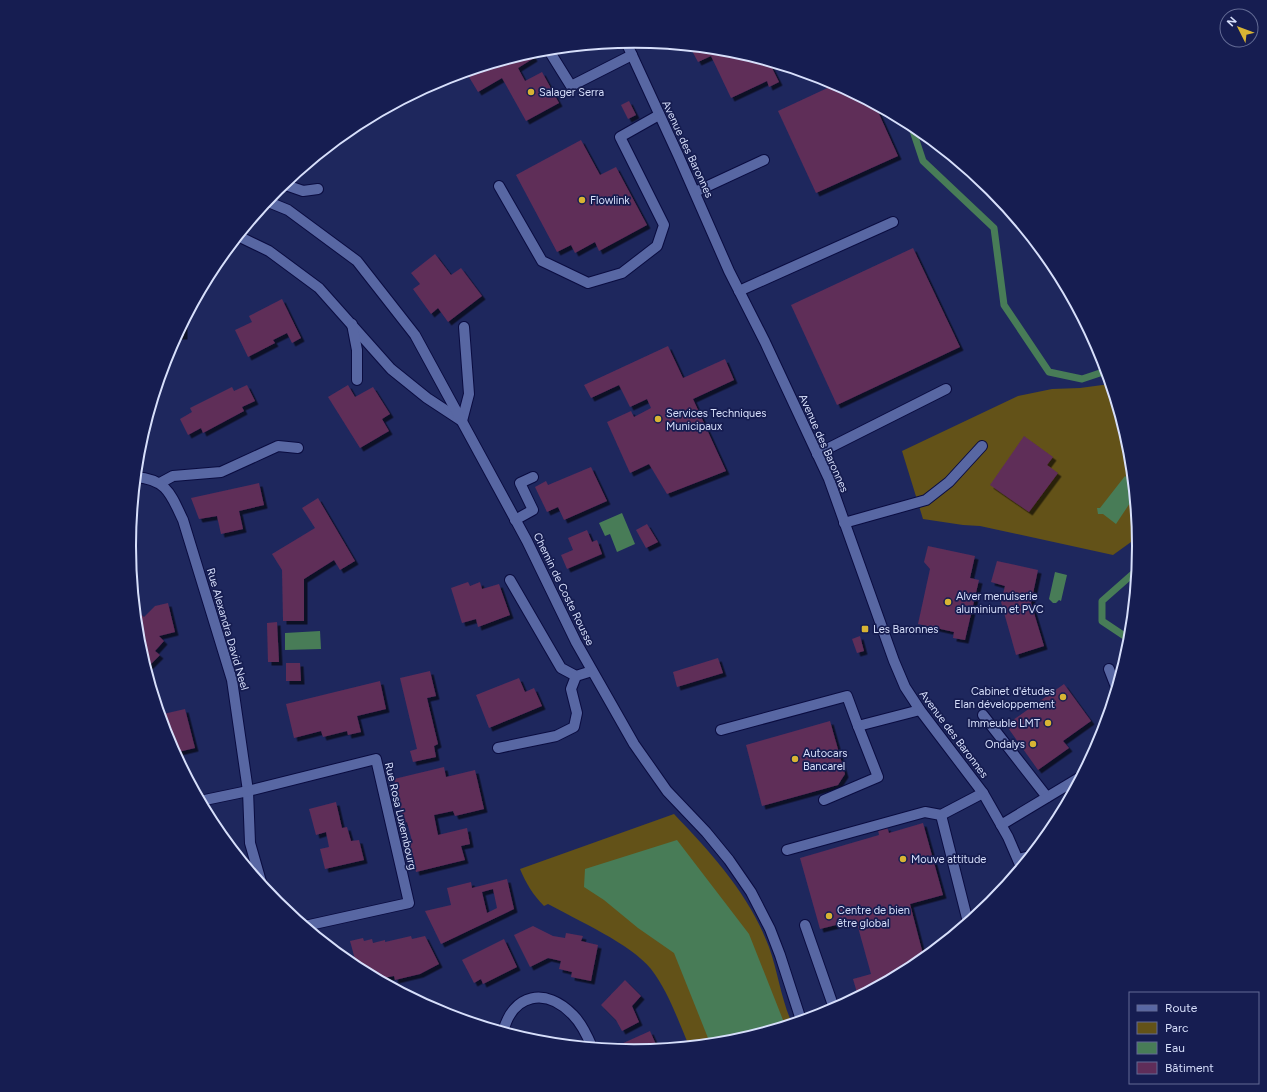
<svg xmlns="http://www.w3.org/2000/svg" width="1267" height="1092" font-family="Figtree,sans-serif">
  <defs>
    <filter id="shadow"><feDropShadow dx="3.5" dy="3.5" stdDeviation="0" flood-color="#0009"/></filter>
  </defs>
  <rect width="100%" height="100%" fill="#1e275d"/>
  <g fill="#635218">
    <polygon points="1110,384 1129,448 1138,537 1113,555 980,526 963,525 923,519 902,451 1018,396 1052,389 1080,388"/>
    <path d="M674,814C712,854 749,894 769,947C778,972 781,999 792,1023L732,1041L689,1046C678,1020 668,991 651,969C631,944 577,920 548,904L544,906C533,895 526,883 520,869Z"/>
  </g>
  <g fill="#487c57">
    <polygon points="1125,476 1132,483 1134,497 1116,524 1103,514 1098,514 1097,508 1100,508"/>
    <polygon points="622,513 635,544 617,552 610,534 605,536 599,523"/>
    <polygon points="1055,572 1067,575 1061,601 1059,600 1056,603 1053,603 1049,599"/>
    <polygon points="320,631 321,649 285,650 285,633"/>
    <polygon points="677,840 749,934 785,1025 732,1041 710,1043 674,953 638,928 604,900 584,887 585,869"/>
  </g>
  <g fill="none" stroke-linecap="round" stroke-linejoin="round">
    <g stroke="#487c57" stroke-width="7">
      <polyline points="911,125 923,161 994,228 1004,305 1049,372 1082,379 1106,371"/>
      <polyline points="1129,639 1102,621 1102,601 1136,571"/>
    </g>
  </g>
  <g fill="#5f2d59" fill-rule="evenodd" filter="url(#shadow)">
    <polygon points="690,47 732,51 769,62 779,82 769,87 767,81 731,98 711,56 698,62"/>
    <polygon points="531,52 534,58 518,68 525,81 542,72 559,103 526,121 502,78 478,92 466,72"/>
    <polygon points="836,84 875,105 898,156 816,193 778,111"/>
    <polygon points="629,101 636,115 628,119 621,105"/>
    <polygon points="581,140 600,175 616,167 647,225 599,251 595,242 575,253 571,245 557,252 516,175"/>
    <polygon points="913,248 960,347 837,405 791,305"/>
    <polygon points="435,254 451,275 461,268 482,296 448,322 438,308 431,314 413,289 420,284 411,273"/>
    <polygon points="282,299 301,338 292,343 287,333 273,340 275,343 248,357 235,330 252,322 249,316"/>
    <polygon points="184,320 184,336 176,336"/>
    <polygon points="668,346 683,378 725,359 734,380 693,399 726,471 667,494 649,464 630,473 607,422 631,411 634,417 651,408 647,399 630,407 619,385 591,398 584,385"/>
    <polygon points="247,385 255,401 242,407 244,411 203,433 201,428 188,435 180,419 192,412 190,408 232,387 234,391"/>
    <polygon points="348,385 355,397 373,387 390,414 382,419 389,431 360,448 328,397"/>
    <polygon points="1024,436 1053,457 1047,465 1058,473 1029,512 990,485"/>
    <polygon points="591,467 607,501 564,520 558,507 547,512 535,487 546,481 548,485"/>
    <polygon points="259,483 264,505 239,511 243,529 221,534 217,516 199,519 191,498"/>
    <polygon points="318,498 355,561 340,570 334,560 304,579 304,621 283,621 282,570 272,554 315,528 302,508"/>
    <polygon points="647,524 658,542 646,548 636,530"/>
    <polygon points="587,530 592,542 597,540 602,554 567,569 561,555 573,550 568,538"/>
    <polygon points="928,546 975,556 970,578 979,580 965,640 953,638 954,632 918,624 930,569 924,562"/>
    <polygon points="997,561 1038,570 1031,603 1044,646 1016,655 1001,602 1005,586 991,582"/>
    <polygon points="468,582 470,586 480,582 482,589 499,584 510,615 478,627 476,619 462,623 451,588"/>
    <polygon points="168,603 175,632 159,636 164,641 155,651 160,655 149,666 145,668 138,644 135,612 136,610 144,617 155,606"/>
    <polygon points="277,622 279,662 268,662 267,623"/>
    <polygon points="860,636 864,651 857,653 852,639"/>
    <polygon points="718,658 723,673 677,687 673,672"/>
    <polygon points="286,663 300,663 301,681 286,681"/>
    <polygon points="430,671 436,696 427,698 438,744 434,746 436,757 413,762 410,751 417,749 400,678"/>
    <polygon points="519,678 525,692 534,688 542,706 489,728 476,695"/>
    <polygon points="380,681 386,709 357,716 361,732 348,735 347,731 323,737 321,731 294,738 286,704"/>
    <polygon points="1064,684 1091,721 1063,741 1069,748 1038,770 1006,725"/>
    <polygon points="185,709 195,748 174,753 167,739 159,715"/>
    <polygon points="830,721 845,774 838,785 762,806 746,745"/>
    <polygon points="444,767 446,777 475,770 484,809 455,816 453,811 434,815 438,835 467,828 470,844 461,846 465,860 416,872 409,842 412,841 407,822 404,823 394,779"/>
    <polygon points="336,802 342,828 347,827 351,841 359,840 364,860 325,869 320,849 329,847 326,832 316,835 309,809"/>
    <polygon points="923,823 943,895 910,904 924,958 914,966 858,996 853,979 871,974 856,920 820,929 800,858 879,835 878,830 887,827 889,833"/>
    <path d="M507,879L514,909L441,944L425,911L451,905L447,888L471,882L472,888ZM493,889L497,908L487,913L482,892Z"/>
    <polygon points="533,926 553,936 565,938 566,933 583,936 581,941 598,945 591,981 571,977 572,972 559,969 561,961 548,958 530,967 514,935"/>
    <polygon points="411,936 412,939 425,936 439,964 420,974 395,980 394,976 378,979 361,970 359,963 356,963 350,941 363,938 364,941 372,939 373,943 385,940 385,942"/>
    <polygon points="504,939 517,967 483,984 481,979 474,983 462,960"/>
    <polygon points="625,980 641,996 632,1006 639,1022 622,1031 616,1020 601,1005"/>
    <polygon points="650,1031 658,1049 633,1051 622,1050 619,1045"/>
  </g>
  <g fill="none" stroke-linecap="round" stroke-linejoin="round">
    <g stroke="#0a0c40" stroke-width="12">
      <g id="service">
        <polyline points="548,49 571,86 632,55"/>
        <polyline points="283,184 303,191 318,189"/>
        <polyline points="499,186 542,261 588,283 622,273 657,246 664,225 620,137 659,115"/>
        <polyline points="695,192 764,160"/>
        <polyline points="238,236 269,251 319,288 391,369 427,398 462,421 469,394 464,327"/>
        <polyline points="739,291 893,222"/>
        <polyline points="352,324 357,350 357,380"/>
        <polyline points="817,454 946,389"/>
        <polyline points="160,483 173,476 221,472 278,446 298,448"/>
        <polyline points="515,520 533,510 520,483 533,477"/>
        <polyline points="844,523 926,500 949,482 982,446"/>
        <polyline points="510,580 561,668 576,676 592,671"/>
        <polyline points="1109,669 1116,687"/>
        <polyline points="983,715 1047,797"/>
        <polyline points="721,730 847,696 858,726 920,710"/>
        <polyline points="498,748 556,736 574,727 577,713 571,689 576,676"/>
        <polyline points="824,800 878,777 858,726"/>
        <polyline points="941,815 968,922"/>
        <polyline points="1001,825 1079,778"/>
        <polyline points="787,850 925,812 941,815 983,793"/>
        <polyline points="1018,859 1030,856"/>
        <polyline points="805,925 834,1008"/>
      </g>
    </g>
    <g stroke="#0a0c40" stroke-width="12">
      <g id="minor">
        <polyline points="626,42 679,157 729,271 765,342 829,479 894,661 905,687 920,710 983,793 1008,837 1021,867"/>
        <polyline points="266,201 288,210 357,261 415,335 527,541 576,642 634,744 667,791 706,832 729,860 751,892 770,929 780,955 801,1020"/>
        <path d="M135,477C167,479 171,495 183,520L232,680L248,791L250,843L262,885"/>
        <polyline points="200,801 248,791 376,759 409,903 305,926"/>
        <path d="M503,1032C513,993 546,987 573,1015C582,1024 587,1035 592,1047"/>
      </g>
    </g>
    <use href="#service" stroke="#5867a3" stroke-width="10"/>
    <use href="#minor" stroke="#5867a3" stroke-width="10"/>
  </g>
  <g fill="#d8b434" stroke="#161d51" stroke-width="1.5">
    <circle cx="531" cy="92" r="4"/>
    <circle cx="582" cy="200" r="4"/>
    <circle cx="658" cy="419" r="4"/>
    <circle cx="948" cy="602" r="4"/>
    <rect x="861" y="625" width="8" height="8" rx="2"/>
    <circle cx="1063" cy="697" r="4"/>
    <circle cx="1048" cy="723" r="4"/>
    <circle cx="1033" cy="744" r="4"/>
    <circle cx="795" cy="759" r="4"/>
    <circle cx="903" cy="859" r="4"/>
    <circle cx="829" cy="916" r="4"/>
  </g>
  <g text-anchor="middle" stroke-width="3.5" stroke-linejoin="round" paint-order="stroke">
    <g font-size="11" fill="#d7dffb" stroke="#161d51" text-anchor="start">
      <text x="539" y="96">Salager Serra</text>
      <text x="590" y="204">Flowlink</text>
      <text x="666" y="417">Services Techniques<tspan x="666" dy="13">Municipaux</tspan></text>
      <text x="956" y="600">Alver menuiserie<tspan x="956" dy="13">aluminium et PVC</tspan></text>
      <text x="873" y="633">Les Baronnes</text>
      <text x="1055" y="695" text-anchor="end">Cabinet d'études<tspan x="1055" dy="13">Elan développement</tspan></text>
      <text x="1040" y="727" text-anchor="end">Immeuble LMT</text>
      <text x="1025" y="748" text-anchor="end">Ondalys</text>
      <text x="803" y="757">Autocars<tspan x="803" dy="13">Bancarel</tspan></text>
      <text x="911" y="863">Mouve attitude</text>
      <text x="837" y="914">Centre de bien<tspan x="837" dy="13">être global</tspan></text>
    </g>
    <g font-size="11" fill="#d7dffb" stroke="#161d51">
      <text transform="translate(688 149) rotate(65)" y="4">Avenue des Baronnes</text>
      <text transform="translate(824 443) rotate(66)" y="4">Avenue des Baronnes</text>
      <text transform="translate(564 589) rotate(64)" y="4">Chemin de Coste Rousse</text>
      <text transform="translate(228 629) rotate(74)" y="4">Rue Alexandra David Neel</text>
      <text transform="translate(954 734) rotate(53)" y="4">Avenue des Baronnes</text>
      <text transform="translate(401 816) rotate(77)" y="4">Rue Rosa Luxembourg</text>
    </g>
  </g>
  <path d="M0 0H1267V1092H0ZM136 546a498 498 0 1 1 996 0a498 498 0 1 1-996 0Z" fill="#161d51" fill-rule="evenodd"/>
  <path fill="none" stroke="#d7dffb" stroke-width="2" d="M136 546a498 498 0 1 1 996 0a498 498 0 1 1-996 0Z"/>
  <rect x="1129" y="992" width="130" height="92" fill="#161d51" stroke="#636b95"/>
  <rect x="1137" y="1005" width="20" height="6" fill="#5867a3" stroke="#636b95"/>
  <text x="1165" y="1012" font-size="12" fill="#d7dffb">Route</text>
  <rect x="1137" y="1022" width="20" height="12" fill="#635218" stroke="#636b95"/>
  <text x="1165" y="1032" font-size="12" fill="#d7dffb">Parc</text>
  <rect x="1137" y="1042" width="20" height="12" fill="#487c57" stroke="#636b95"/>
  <text x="1165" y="1052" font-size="12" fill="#d7dffb">Eau</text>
  <rect x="1137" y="1062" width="20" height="12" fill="#5f2d59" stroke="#636b95"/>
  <text x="1165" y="1072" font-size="12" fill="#d7dffb">Bâtiment</text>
  <g transform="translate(1239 28) rotate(312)"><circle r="19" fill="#161d51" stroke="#636b95"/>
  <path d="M0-3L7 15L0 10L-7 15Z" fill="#d8b434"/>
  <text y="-6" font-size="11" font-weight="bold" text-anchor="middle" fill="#d7dffb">N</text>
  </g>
</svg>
